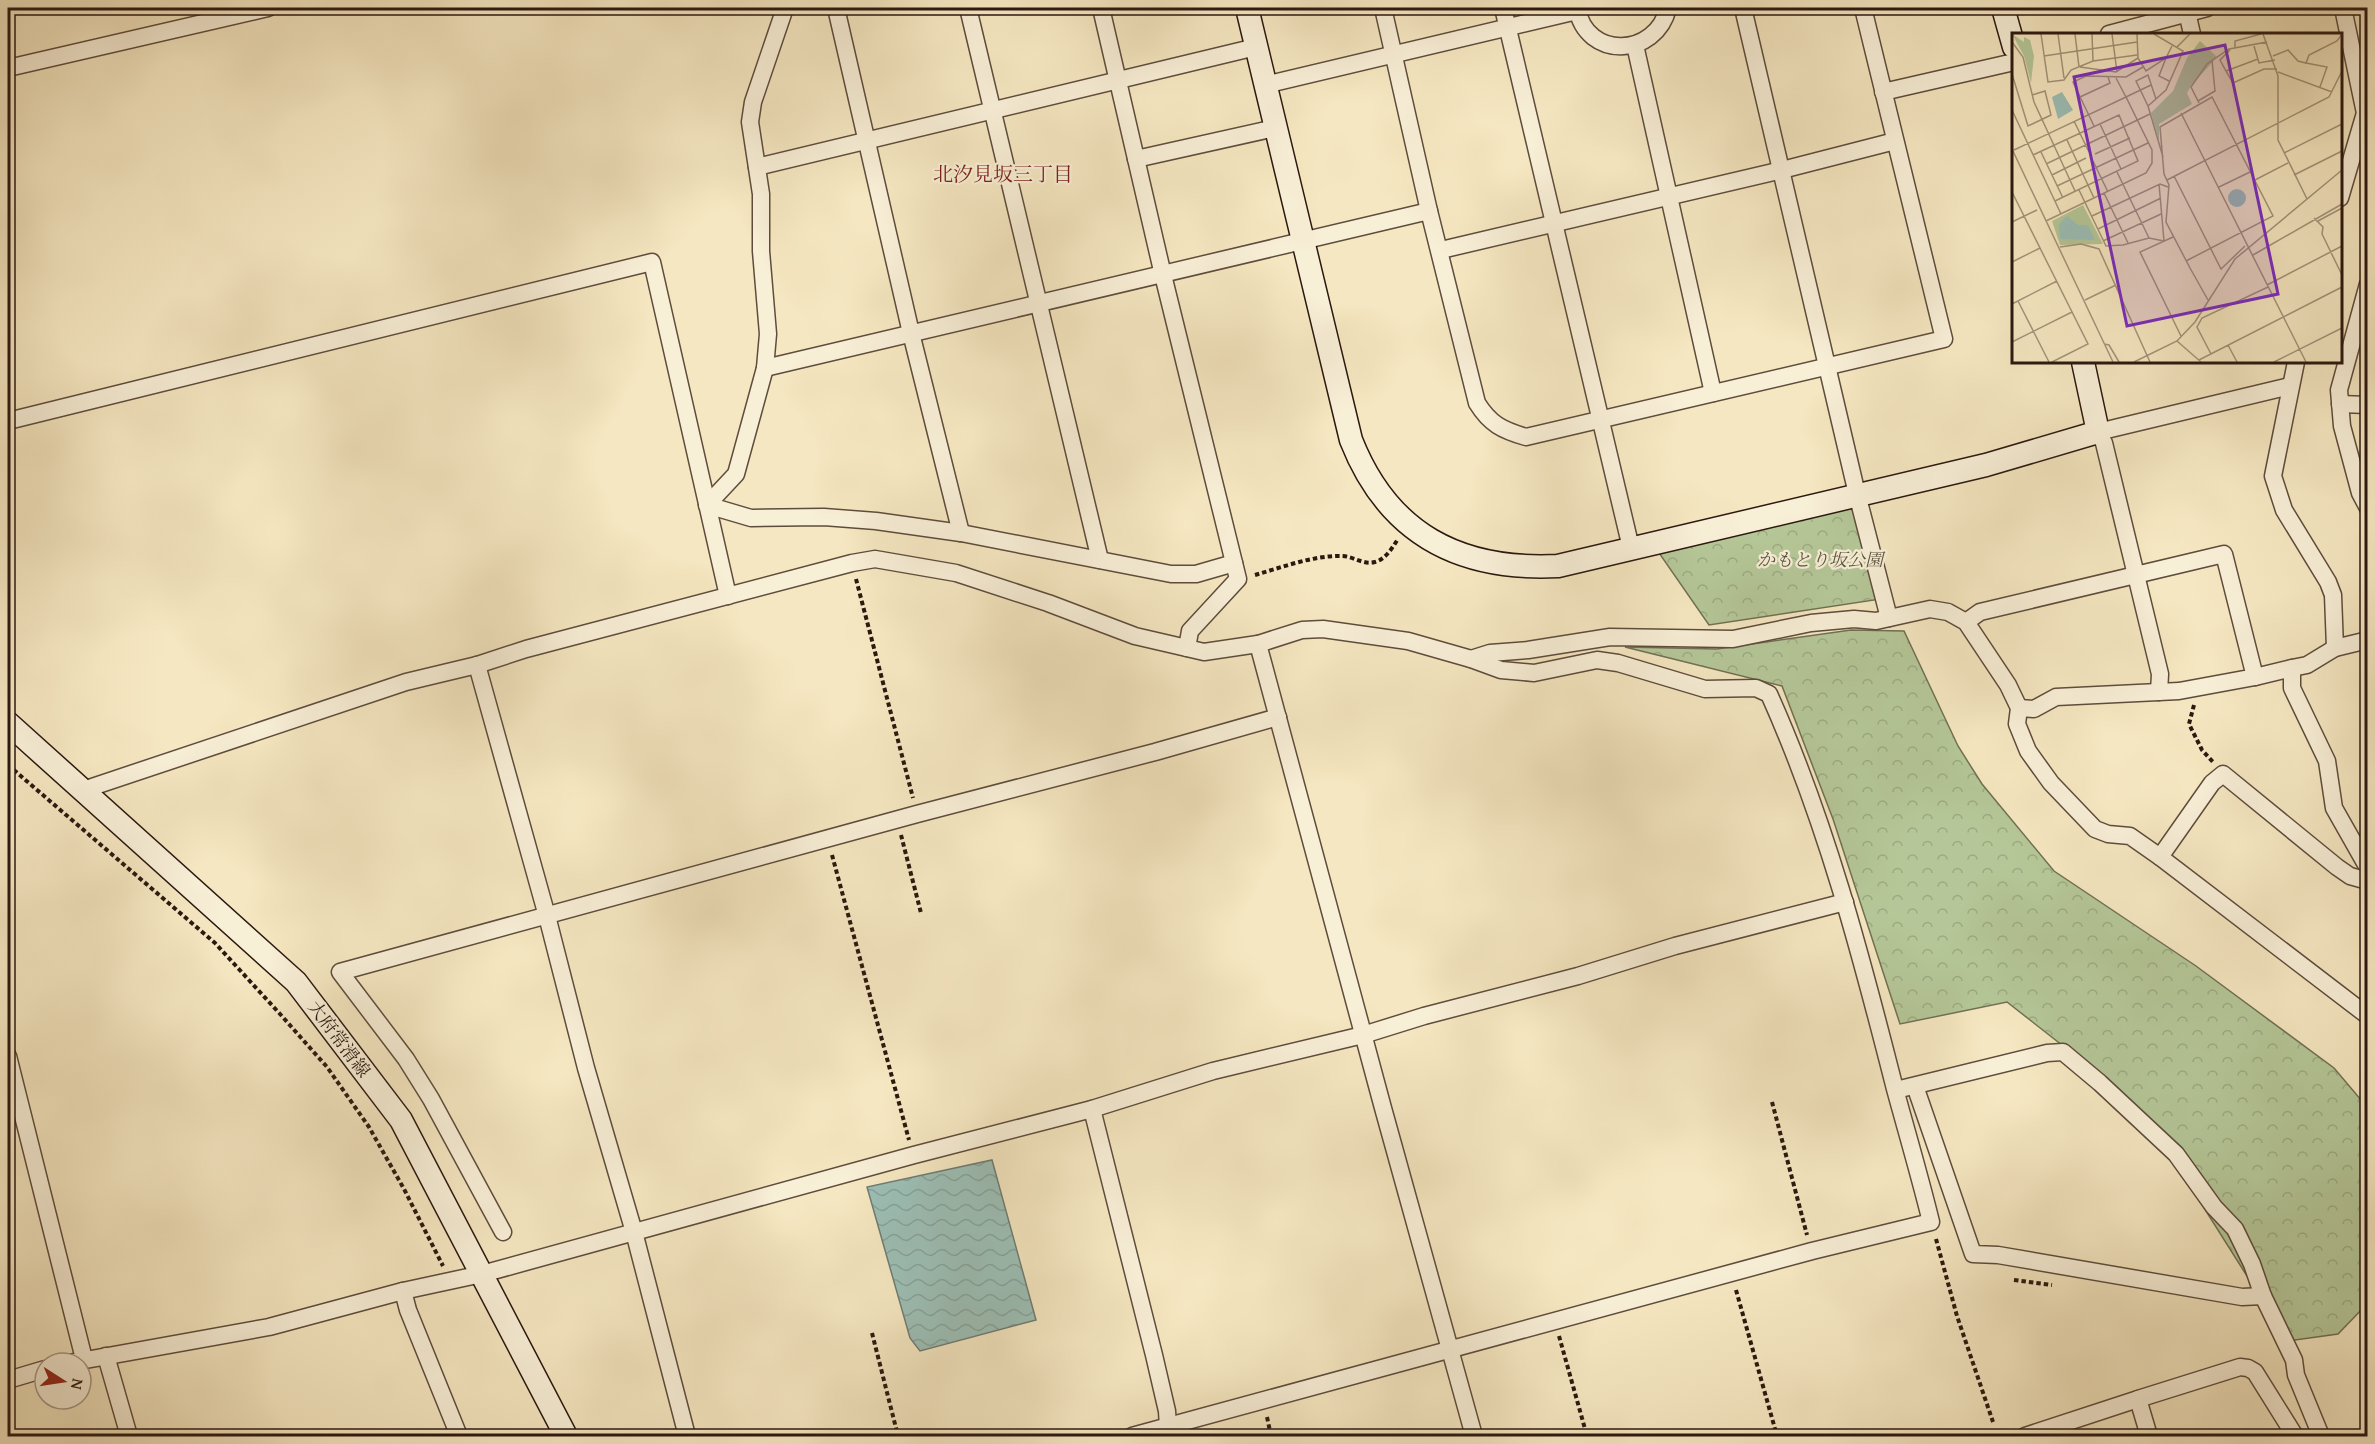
<svg xmlns="http://www.w3.org/2000/svg" width="2375" height="1444" font-family="'Gentium Book Plus','Noto Serif JP',serif">
  <defs>
    <pattern id="forest-crowns" width="20" height="18" patternUnits="userSpaceOnUse" patternTransform="scale(1.5)"><rect width="20" height="18" fill="#b5c798"/><path d="M2 6a3 3 0 1 1 6 0M12 15a3 3 0 1 1 6 0" fill="none" stroke="#9caa82"/></pattern>
    <pattern id="water-waves" width="16" height="10" patternUnits="userSpaceOnUse" patternTransform="scale(1.5)"><rect width="16" height="10" fill="#9cbfb6"/><path d="M0 5q4-4 8 0t8 0" fill="none" stroke="#87a39b"/></pattern>
  </defs>
  <rect width="100%" height="100%" fill="#f5e7c1"/>
  <filter id="stains"><feTurbulence type="fractalNoise" baseFrequency=".00333" numOctaves="4"/><feColorMatrix values="0 0 0 0 .2 0 0 0 0 .09 0 0 0 0 .02 0 0 0 .5 -.17"/></filter>
  <radialGradient id="worn" r=".72"><stop offset=".6" stop-color="#630" stop-opacity="0"/><stop offset="1" stop-color="#630" stop-opacity=".3"/></radialGradient>
  <g fill="url(#forest-crowns)" stroke="#707054" stroke-width="1.5">
    <polygon points="1856,505 1881,599 1709,625 1657,550"/>
    <polygon points="1851,630 1904,631 1958,746 1982,784 2054,871 2196,966 2334,1068 2367,1107 2367,1304 2338,1334 2288,1341 2170,1154 2067,1049 2007,1002 1900,1024 1833,819 1782,686 1625,647 1717,649"/>
  </g>
  <polygon fill="url(#water-waves)" stroke="#6f7c74" stroke-width="1.5" points="992,1160 1036,1320 920,1351 910,1338 867,1187"/>
  <g fill="none" stroke-linecap="round" stroke-linejoin="round">
    <g stroke="#5e4c3c" stroke-width="19">
      <g id="street">
        <polyline points="785,8 753,102 750,122 761,194 761,251 768,334 765,368 736,474 707,505 751,518 824,517 876,521 961,533 1171,574 1196,574 1234,563"/>
        <polyline points="836,8 911,333 961,533"/>
        <polyline points="968,8 1100,560"/>
        <polyline points="1101,8 1163,275 1238,579 1190,631 1187,648"/>
        <path d="M1383,8L1429,211L1477,403C1490,424 1502,430 1526,437L1944,339L1863,8"/>
        <polyline points="1503,8 1631,548"/>
        <path d="M1577,8C1586,60 1656,58 1668,8"/>
        <polyline points="1743,8 1857,494 1889,618"/>
        <polyline points="2187,12 2192,34"/>
        <polyline points="2109,34 2207,8"/>
        <polyline points="1635,45 1713,393"/>
        <polyline points="8,68 268,8"/>
        <polyline points="1265,85 1577,11"/>
        <polyline points="1883,92 2014,62"/>
        <polyline points="1136,159 1275,128"/>
        <polyline points="757,167 1256,47"/>
        <polyline points="2340,198 2365,113 2343,8"/>
        <polyline points="1441,250 1782,170 1895,141"/>
        <polyline points="2368,284 2339,390 2342,426 2360,493 2368,508"/>
        <polyline points="2296,362 2273,476 2284,510 2328,582 2333,595 2335,648"/>
        <polyline points="765,368 1429,211"/>
        <polyline points="2340,404 2368,405"/>
        <polyline points="8,421 652,262 728,596"/>
        <polyline points="1966,622 1980,612 2224,554 2255,677 2179,691 2056,697 2034,709 2019,708"/>
        <polyline points="2368,640 2335,648 2307,665 2292,668 2292,688 2327,761 2334,808 2368,868"/>
        <polyline points="1258,644 1383,1108 1474,1436"/>
        <polyline points="1471,659 1490,653 1528,650 1610,637 1733,639 1811,623 1854,619 1876,621 1930,609 1948,612 1966,622 2008,685 2019,708 2017,724 2028,751 2051,783 2095,829 2108,834 2130,836 2160,857 2368,1016"/>
        <polyline points="477,665 547,916 586,1068 634,1232 687,1436"/>
        <polyline points="2255,677 2292,668"/>
        <polyline points="2159,692 2160,674 2104,443 2098,432 2290,386"/>
        <path d="M83,790L406,682L477,665L526,649L852,563L875,559L956,573L1048,603L1135,636L1204,652L1258,644L1302,630L1323,629L1408,641L1471,659L1501,670L1534,673L1597,660L1618,663L1705,689L1756,688L1769,694C1826,821 1861,955 1895,1089C1907,1133 1920,1177 1931,1222L1812,1251L1132,1436"/>
        <polyline points="2160,857 2212,783 2223,774 2337,867 2350,876 2368,881"/>
        <polyline points="8,1056 84,1359"/>
        <polyline points="1915,1086 1973,1254 1998,1255 2242,1297 2263,1296"/>
        <polyline points="1896,1090 2047,1053 2063,1052 2100,1083 2176,1154 2214,1207 2235,1229 2252,1264 2263,1296 2294,1360 2296,1375 2321,1436"/>
        <polyline points="1092,1109 1154,1355 1167,1411 1168,1427"/>
        <polyline points="503,1232 431,1099 406,1059 340,972 917,814 1155,752 1278,717"/>
        <polyline points="403,1291 408,1310 459,1436"/>
        <polyline points="106,1356 129,1436"/>
        <polyline points="69,1363 269,1327 403,1291 482,1274 914,1155 1092,1109 1213,1071 1363,1035 1424,1016 1578,976 1675,946 1845,902"/>
        <polyline points="8,1380 45,1369"/>
        <polyline points="2025,1436 2138,1399"/>
        <polyline points="2149,1436 2138,1399 2240,1367 2248,1368 2255,1372 2295,1436"/>
      </g>
    </g>
    <g stroke="#2b1810" stroke-width="25">
      <g id="secondary">
        <path d="M1247,8L1351,440C1388,534 1459,571 1558,566L1986,465L2098,432L2083,362"/>
        <polyline points="2003,8 2014,47"/>
        <polyline points="8,723 296,982 401,1120 566,1436"/>
      </g>
    </g>
    <g stroke="#2b1810" stroke-width="4" stroke-dasharray="4.5 3" stroke-linecap="butt">
      <path d="M1255,575C1283,567 1314,555 1343,556C1355,557 1363,565 1375,562C1386,559 1392,548 1398,539"/>
      <polyline points="856,579 913,798"/>
      <polyline points="2194,705 2189,724 2202,750 2213,762"/>
      <polyline points="8,765 215,943 280,1014 327,1067 369,1127 404,1189 443,1266"/>
      <polyline points="901,835 921,913"/>
      <polyline points="832,855 909,1140"/>
      <polyline points="1772,1102 1807,1235"/>
      <polyline points="1936,1239 1957,1316 1993,1422"/>
      <polyline points="2014,1280 2052,1285"/>
      <polyline points="1736,1290 1777,1436"/>
      <polyline points="872,1333 898,1436"/>
      <polyline points="1559,1336 1587,1436"/>
      <polyline points="1267,1417 1271,1436"/>
    </g>
    <use href="#street" stroke="#f8efd7" stroke-width="16"/>
    <use href="#secondary" stroke="#f8efd7" stroke-width="22"/>
  </g>
  <g text-anchor="middle" stroke-width="4.5" stroke-linejoin="round" paint-order="stroke">
    <g font-size="18" font-style="italic" fill="#5b5540" stroke="#f8efd7">
      <text x="1820" y="566">かもとり坂公園</text>
    </g>
    <g font-size="18" fill="#2b1810" stroke="#f8efd7">
      <text transform="translate(339 1039) rotate(53)" y="6">大府常滑線</text>
    </g>
    <g font-size="20" fill="#7a1f14" stroke="#f8efd7">
      <text x="1003" y="181">北汐見坂三丁目</text>
    </g>
  </g>
  <g transform="translate(2012 33)">
    <rect width="330" height="330" fill="#f5e7c1"/>
    <path d="M0,1L12,9V4L18,7L22,23L19,50L12,23ZM188,8L205,24L179,53L175,60L180,71L147,91V108L139,80L161,58L175,25ZM71,172L91,211L48,212L40,188Z" fill="#b5c798"/>
    <path d="M50,59L61,77L46,86L40,64ZM216 165a9 9 0 1 1 18 0a9 9 0 1 1-18 0ZM55,183L66,192H76L83,207L48,206L47,191Z" fill="#9cbfb6"/>
    <path fill="none" stroke="#a4947a" stroke-width="1.5" d="M29,1L36,49L52,47L59,37L81,28L125,22M46,1L52,45M63,1L67,34M80,1L81,28M100,1L105,39M125,1L126,25L134,38L154,25L160,13M251,1L266,43V107L295,166M0,9L11,24L22,69L63,158M242,13L247,30L263,27M165,14L178,1M223,15V8L249,1M218,17L208,27L214,38L246,26M32,23L125,9M261,23L276,17L286,28L294,30L297,22L325,8L330,1M154,25L147,43L157,48M294,30L315,34L308,54M68,34L104,39L126,25M214,38L221,50L252,36H265M266,39L320,59M0,41L16,93L39,82L33,58L20,62M104,45L114,64L139,52M68,64L98,50L96,44M144,66L136,42L124,48L136,73L151,124M186,68L203,58L200,27M187,70L179,54L195,31L217,16L255,9M136,73L154,57L171,18L142,1M0,77L49,181M169,80L294,329M62,88L77,119M88,91L109,136M82,93L61,49L74,43L114,44L131,34M55,107L82,165M0,116L101,329M2,117L114,64L140,117V130L134,140L34,188M29,119L51,165M272,120L330,91M83,121L118,105M21,122L107,82L126,128L43,168M81,128L96,159M34,131L138,81M105,139L137,205M40,142L74,125M282,142L330,118M162,143L209,236L233,213M155,147L317,64L330,38M243,147L276,130M45,153L136,110M207,154L238,139M67,157L94,213L111,212L137,205L152,208L147,151M0,159L76,311L40,329M92,160L116,210M80,183L148,151L156,154M302,185L311,194L310,201L330,242M306,188L330,175M0,189L25,177M86,196L149,165M161,204L128,219L169,303M91,208L149,181M48,214L69,211L87,216L138,329M241,222L330,171M174,228L261,183L200,64L148,94L152,141L157,152L154,189L178,235L196,267M0,229L28,215M255,252L330,213M73,267L104,252M6,268L37,329M0,271L45,248M165,308L189,329M0,309L60,279M92,311L97,312L107,329M216,312L225,329M199,321L185,294L190,285L256,254M187,327L330,254M122,329L165,308L183,289L223,226L330,137M262,329L330,295"/>
    <path fill="#7b2cbf" fill-opacity="0.15" stroke="#7b2cbf" stroke-width="3" d="M213,12L266,261L115,293L62,44Z"/>
    <rect width="330" height="330" fill="none" stroke="#2b1810" stroke-width="3"/>
  </g>
  <rect width="2375" height="1444" fill="none" stroke="#f5e7c1" stroke-width="30"/>
  <rect x="9" y="9" width="2357" height="1426" fill="none" stroke="#2b1810" stroke-width="3"/>
  <rect x="15" y="15" width="2345" height="1414" fill="none" stroke="#2b1810" stroke-width="1.5"/>
  <g transform="translate(63 1381) rotate(102)"><circle r="28" fill="#f8efd7" stroke="#a69987" stroke-width="1.5"/>
  <path d="M0-4.5L10 22L0 15L-10 22Z" fill="#8f2418"/>
  <text y="-9" font-size="16" font-weight="bold" text-anchor="middle" fill="#2b1810">N</text>
  </g>
  <rect width="100%" height="100%" filter="url(#stains)"/>
  <rect width="100%" height="100%" fill="url(#worn)"/>
</svg>
